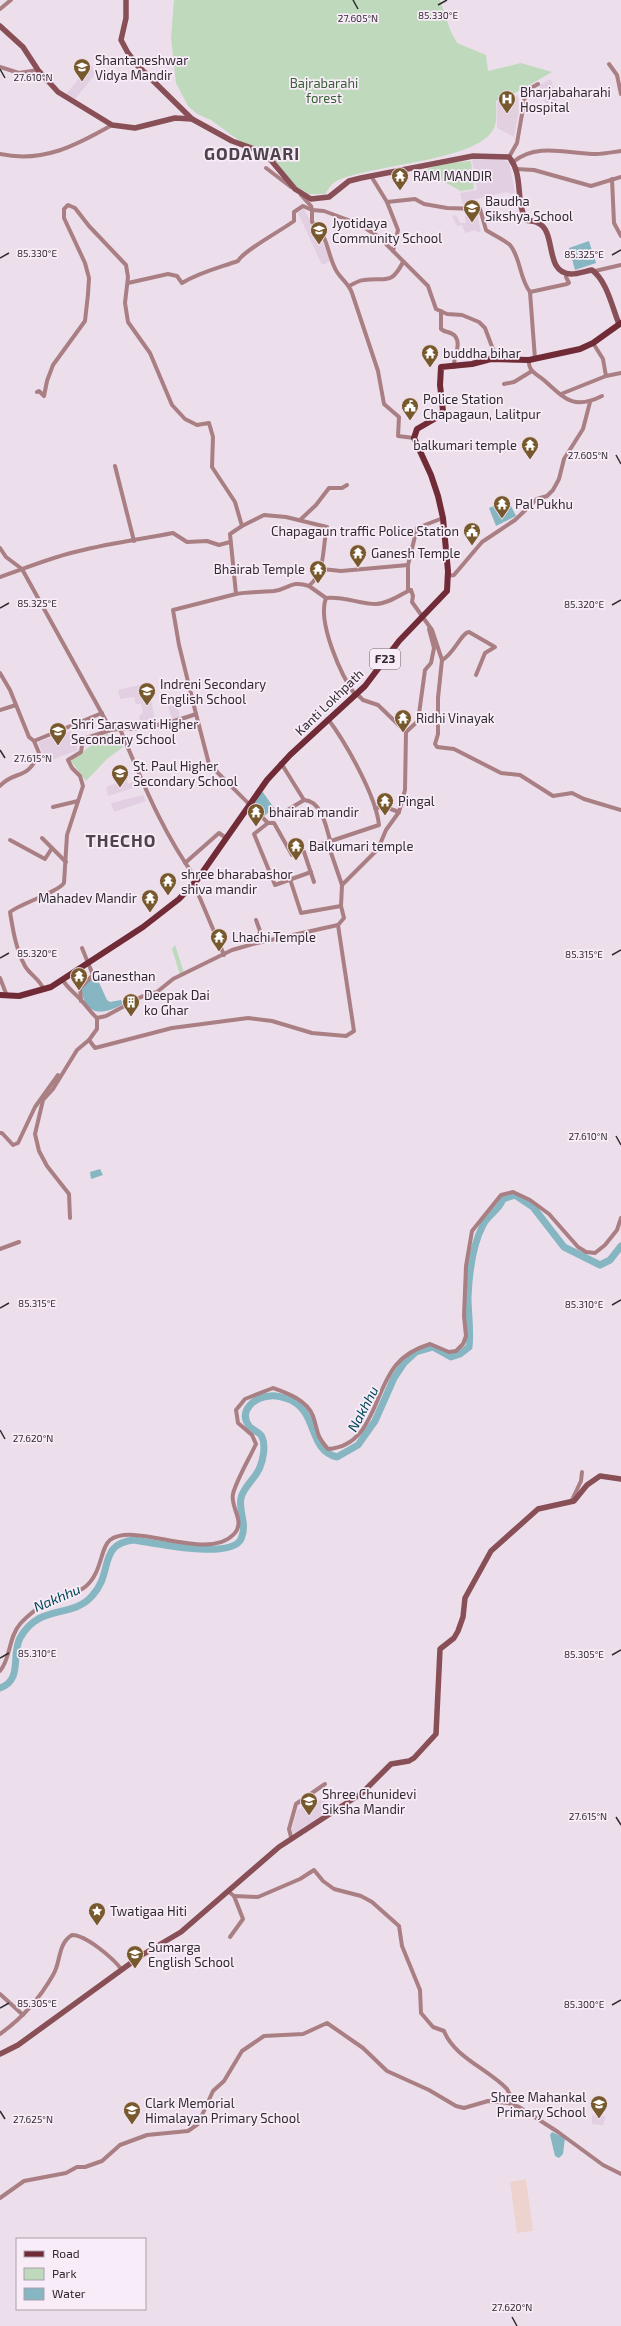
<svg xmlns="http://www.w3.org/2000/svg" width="621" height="2326" font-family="'Exo 2',sans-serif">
  <rect width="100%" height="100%" fill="#ecdfeb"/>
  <g fill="#e2cfe1">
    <polygon points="90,65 97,72 75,99 66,94"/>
    <polygon points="551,79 556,101 546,104 539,85"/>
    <polygon points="472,159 500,159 509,162 515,193 509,194 508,192 470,200 471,208 464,209 460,193 477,190"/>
    <polygon points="304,209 332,260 322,265 298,213"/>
    <polygon points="470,213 477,213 481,231 478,233 475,230 465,233 462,225 457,226 452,216 456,215 460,223 466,223 465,216 471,215"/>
    <polygon points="148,683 156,725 141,727 139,716 143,713 141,704 136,704 134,697 120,699 118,690"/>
    <polygon points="177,703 180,719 172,720 168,705"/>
    <polygon points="71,731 78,750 46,762 38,742"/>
    <polygon points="127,779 128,784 138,780 140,786 108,796 106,787"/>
    <polygon points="143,795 146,801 114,812 111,803"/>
    <polygon points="326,1798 326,1814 301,1831 291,1834 297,1810"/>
    <polygon points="592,2115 606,2116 603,2125 592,2124"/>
  </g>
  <polygon fill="#edd3ce" points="526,2179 533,2231 517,2233 510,2182"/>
  <polygon fill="#e3d0de" points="518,95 519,111 514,137 497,128 497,102"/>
  <g fill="#bed9bc">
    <path d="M174,0H440L451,32L457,43L486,55L488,71L521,63L552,72L519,91L496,101C496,108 497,118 495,125C486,162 365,164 335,182C331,184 328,190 325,194H309L297,187L273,165L211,120L197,114L188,106L176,83L171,38Z"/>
    <polygon points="471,161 474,189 461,191 437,178 418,182 415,174 443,163"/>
    <polygon points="106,734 119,737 123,747 107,759 86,781 71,761"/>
    <polygon points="175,945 184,973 180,975 172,949"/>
  </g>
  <g fill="#85b6c2">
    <polygon points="589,241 596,263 575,270 569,248"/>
    <polygon points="508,500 516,516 496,526 489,508"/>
    <polygon points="262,791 277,812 273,815 269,812 263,817 253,805"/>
    <path d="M94,976H96L107,1000L110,1002L121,1000L123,1004C102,1016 85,1016 81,988Z"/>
    <polygon points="100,1169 103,1175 91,1179 90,1172"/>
    <polygon points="552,2132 565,2138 563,2154 559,2158 555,2156 550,2135"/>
  </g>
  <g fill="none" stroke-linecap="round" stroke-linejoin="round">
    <path stroke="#85b6c2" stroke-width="7" d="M0,1688C23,1680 11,1655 20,1638C39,1603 72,1619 92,1596C114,1573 97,1544 134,1540C154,1543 231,1560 241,1539C248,1524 238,1512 241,1498C243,1487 256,1478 260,1467C263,1460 266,1445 262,1437C260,1432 252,1430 249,1426C238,1410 255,1397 270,1396C277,1395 285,1398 291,1400C318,1413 308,1450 337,1457L358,1445L375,1421L394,1378L404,1363L416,1352L433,1347L451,1357L460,1354L469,1347C471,1330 468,1314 468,1297C469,1274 472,1246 483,1225C488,1214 499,1211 503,1199L515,1195L533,1207L564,1247L600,1265L610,1260L621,1246"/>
    <g stroke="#a97f83" stroke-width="4">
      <polyline points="0,9 11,0"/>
      <polyline points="609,64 617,75 621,94"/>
      <polyline points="0,67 19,73 38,70"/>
      <path d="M0,154C43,163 75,146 112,125"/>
      <polyline points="509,157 517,143 526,91 538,84"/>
      <path d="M513,162C537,142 568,154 596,154C604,154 613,152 621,151"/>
      <polyline points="266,168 291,187"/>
      <polyline points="516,169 534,170 591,186 621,177"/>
      <polyline points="371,176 387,202 398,230 393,251"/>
      <polyline points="612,179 614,223 621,236"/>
      <polyline points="301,195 311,206 312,210 324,211 359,224 379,237 428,286 436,309 447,314 462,315 479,322 485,328 497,360"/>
      <path d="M387,202L415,199L424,204L447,208L480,209L486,230C493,235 503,239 510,245C521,258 519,278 530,292L535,359"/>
      <polyline points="595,271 621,265"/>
      <path d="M128,283L168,274L177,276L182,283C200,272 218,268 238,261C243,251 282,230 294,221V212L303,206L312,210V222C329,235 327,256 337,272C342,280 349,284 352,293L378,371L384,404L399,417L398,436L414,438"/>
      <path d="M349,286C354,284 359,280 364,280C386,277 391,286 403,262"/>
      <polyline points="530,292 567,284 569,283 566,277 567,274"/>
      <path d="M441,311V329C445,333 451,331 455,336C462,345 453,356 454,367"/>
      <polyline points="593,343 603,359 606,376 621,373"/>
      <path d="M529,360C528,372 537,374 545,381C565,399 574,410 602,396"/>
      <polyline points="504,384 514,382 532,371"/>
      <polyline points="37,392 39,391 44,396 47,381 53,365 85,321 88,294 89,278 85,263 64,218 64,209 68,205 75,208 89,226 126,265 128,277 125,303 128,322 150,353 172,405 185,419 197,425 209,423 213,437 212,467 235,502 242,526 230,534 236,594 173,610 179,645 196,714"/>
      <polyline points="561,394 606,376"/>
      <polyline points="115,466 134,541"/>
      <polyline points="300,520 316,505 329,488 342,488 347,485"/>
      <polyline points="0,548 6,557 22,569 111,730"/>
      <polyline points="322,569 341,571 408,565 417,528 443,518"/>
      <polyline points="448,576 454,575 482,542 515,520 537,499 547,496 553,490 559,479 564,459 583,429 590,402"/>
      <path d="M0,577C26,568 52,557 79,551C110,543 142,539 173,533L187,542L207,541L219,545L230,542"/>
      <path d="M309,586L326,598C317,622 341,676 356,696"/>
      <polyline points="408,591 411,590 413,596 412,602 432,630 442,660 438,698 438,734 435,744 437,747 454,749 501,773 520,775 553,796 572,793 584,799 621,810"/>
      <path d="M236,594C249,592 261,592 274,591C290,589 290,580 309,586C326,571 322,549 327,527L286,517L264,515L242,526"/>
      <path d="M326,598C344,596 359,604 376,604C387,604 399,596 408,591V565"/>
      <path d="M442,660C454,654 461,633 469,632L495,647L485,653L476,675"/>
      <polyline points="0,673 10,690 29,737 34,741 102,713"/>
      <polyline points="357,694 363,700 378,705 406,732 418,721 425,670 431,663 434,648 429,629"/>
      <polyline points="0,710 16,705"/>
      <path d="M120,729C147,729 171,723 196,714L209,764L268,823"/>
      <path d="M281,763L304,800C322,801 326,827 330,840"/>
      <path d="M0,786C14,770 28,781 39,753L34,741"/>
      <polyline points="53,807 78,801"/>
      <polyline points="375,808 385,807 399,812"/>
      <polyline points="286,811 304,800"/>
      <polyline points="42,838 66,862"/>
      <polyline points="10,840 45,859 52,848"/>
      <polyline points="327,841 342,885"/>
      <path d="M319,845L379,825C376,796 346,743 328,719"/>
      <polyline points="304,852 314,882"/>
      <polyline points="292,855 274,823 268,823 254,834 275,885 311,872"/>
      <polyline points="185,863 219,833 226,838"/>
      <polyline points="290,879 301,913 341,906"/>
      <polyline points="194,884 224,955"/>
      <polyline points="257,943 338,925"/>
      <polyline points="0,978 7,996"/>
      <path d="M63,980C67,988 74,992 80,999C86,1005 90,1012 97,1018V1029L89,1040L77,1050L53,1089L43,1100L35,1134L39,1151L47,1166L69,1194L70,1218"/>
      <path d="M44,990C40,979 30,975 25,966C16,950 13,930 10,912C22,903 58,892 64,883L67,835L83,786L80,776L72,768L68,760L81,752L83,739L111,730L120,729C143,783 162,832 197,880"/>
      <polyline points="81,1001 80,988 93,975 82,948"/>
      <polyline points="97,1018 106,1016 141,997 157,992 173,979 232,950 257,943 260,931 256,920"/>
      <polyline points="89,1040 95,1048 172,1028 248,1018 272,1021 312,1033 346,1036 354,1031 338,925 344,918 341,906 342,885 378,849 386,830 399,812 405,790 406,732"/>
      <polyline points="0,1133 2,1133 13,1145 18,1143 35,1107 58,1075"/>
      <polyline points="0,1249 19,1242"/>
      <polyline points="571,1502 581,1481 582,1472"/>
      <path d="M0,1671C11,1658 8,1638 20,1624C29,1614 46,1601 59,1596C68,1593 78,1593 85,1587C102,1574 100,1548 110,1540C135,1521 207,1563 234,1534C246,1521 230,1508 233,1494C236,1481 250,1457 256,1444L252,1435L238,1423L236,1410L245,1399L273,1388C287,1393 307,1400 313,1416C319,1433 315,1434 328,1449C373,1446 373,1393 396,1365C405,1354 417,1348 430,1344L449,1352L456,1351L463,1344L466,1336L464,1316L466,1266L472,1231L501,1195L513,1192L530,1200L549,1214L578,1247L586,1252L595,1253L605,1245L617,1230L621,1218"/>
      <polyline points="291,1837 289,1829 296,1804 325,1784"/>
      <polyline points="229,1892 234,1896 243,1919 230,1937"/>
      <path d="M234,1896L258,1897L300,1879L314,1870L323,1881L334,1889L361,1896L372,1902L399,1926L402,1946L420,1990L421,2013L433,2027L444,2031C454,2057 488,2069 507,2089L511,2097L508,2103"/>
      <polyline points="0,1994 23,2015"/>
      <path d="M0,2034C21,2019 40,1998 53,1975C61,1963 57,1944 72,1935C86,1935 113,1958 122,1970"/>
      <polyline points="0,2198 24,2181 66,2173 77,2167 85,2167 102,2161 120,2145 147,2135 188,2131 198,2124 213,2091 224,2081 242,2051 264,2036 303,2034 327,2023 363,2048 387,2071 429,2090 456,2106 464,2108 488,2101 508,2103 519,2107 558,2132 603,2165 621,2174"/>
    </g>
    <g stroke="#894f56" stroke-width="5.5">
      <polyline points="126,0 126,18 121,40 128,53 138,66 192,119"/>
      <path d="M0,26L23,47L38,70L58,92L112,125L135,128L175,118L192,119L232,141L265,153L295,189L311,199L329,197L349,181L361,178L473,156L509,157C524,175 515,201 526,220C530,221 535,221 538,223C557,231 544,274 571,274C578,274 586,271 592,270C607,281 612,307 619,324"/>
      <polyline points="0,2054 18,2045 142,1955 181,1932 279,1847 362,1793 391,1764 409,1761 414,1758 436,1734 440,1649 454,1638 458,1631 463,1617 465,1598 491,1551 538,1509 574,1501 587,1485 600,1476 621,1479"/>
    </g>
    <polyline stroke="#702b37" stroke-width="6" points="0,995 19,996 51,987 143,927 179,899 197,880 267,780 290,755 365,686 399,641 447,591 448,571 443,518 438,496 431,475 414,438 417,429 436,418 443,411 440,385 441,367 472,364 491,359 529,360 580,349 593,343 621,323"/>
  </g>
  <path fill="none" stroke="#302b30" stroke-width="1.5" d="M353,0L358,9M438,5L447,0M0,69L5,78M612,255L621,250M0,258L9,253M616,455L621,464M612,605L621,600M0,608L9,603M0,750L5,758M612,955L621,950M0,958L9,953M616,1136L621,1145M612,1305L621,1300M0,1308L9,1303M0,1430L5,1439M612,1655L621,1650M0,1658L9,1653M616,1817L621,1825M612,2005L621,2000M0,2008L9,2003M0,2111L5,2119M512,2317L517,2326"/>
  <defs>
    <g id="school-pin" transform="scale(0.9)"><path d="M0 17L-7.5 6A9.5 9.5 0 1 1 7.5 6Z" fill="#77592d" stroke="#f9ecf9"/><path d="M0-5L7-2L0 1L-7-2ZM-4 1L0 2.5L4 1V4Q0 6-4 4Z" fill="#fff"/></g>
    <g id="hospital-pin" transform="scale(0.9)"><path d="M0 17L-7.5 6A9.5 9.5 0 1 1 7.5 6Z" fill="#77592d" stroke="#f9ecf9"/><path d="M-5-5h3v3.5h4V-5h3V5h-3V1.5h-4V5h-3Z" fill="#fff"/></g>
    <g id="temple-pin" transform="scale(0.9)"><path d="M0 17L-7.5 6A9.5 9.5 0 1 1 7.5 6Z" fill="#77592d" stroke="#f9ecf9"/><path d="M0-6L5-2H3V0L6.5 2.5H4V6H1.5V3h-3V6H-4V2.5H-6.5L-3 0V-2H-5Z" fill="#fff"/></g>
    <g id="civic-pin" transform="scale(0.9)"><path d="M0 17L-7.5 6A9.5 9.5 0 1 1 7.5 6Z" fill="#77592d" stroke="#f9ecf9"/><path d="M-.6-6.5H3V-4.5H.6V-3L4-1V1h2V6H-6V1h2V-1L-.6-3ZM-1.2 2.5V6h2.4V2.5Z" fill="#fff"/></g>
    <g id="building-pin" transform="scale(0.9)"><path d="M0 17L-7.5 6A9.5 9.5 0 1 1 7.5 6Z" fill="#77592d" stroke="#f9ecf9"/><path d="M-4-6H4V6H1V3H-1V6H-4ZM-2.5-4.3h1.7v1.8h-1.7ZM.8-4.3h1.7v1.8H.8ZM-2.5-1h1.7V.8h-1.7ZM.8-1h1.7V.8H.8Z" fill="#fff"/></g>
    <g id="sight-pin" transform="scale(0.9)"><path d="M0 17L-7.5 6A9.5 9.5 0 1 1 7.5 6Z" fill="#77592d" stroke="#f9ecf9"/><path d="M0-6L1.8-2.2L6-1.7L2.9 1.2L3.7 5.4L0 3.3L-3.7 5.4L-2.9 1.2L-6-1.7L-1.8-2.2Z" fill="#fff"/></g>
  </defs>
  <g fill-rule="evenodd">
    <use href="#school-pin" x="82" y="67"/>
    <use href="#hospital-pin" x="507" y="99"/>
    <use href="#temple-pin" x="400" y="176"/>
    <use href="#school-pin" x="472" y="208"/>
    <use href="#school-pin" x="319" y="230"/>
    <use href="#temple-pin" x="430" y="353"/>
    <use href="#civic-pin" x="410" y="406"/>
    <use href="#temple-pin" x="530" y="445"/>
    <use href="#temple-pin" x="502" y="504"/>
    <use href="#civic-pin" x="472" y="531"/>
    <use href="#temple-pin" x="358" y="553"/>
    <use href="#temple-pin" x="318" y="569"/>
    <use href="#school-pin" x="147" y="691"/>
    <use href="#temple-pin" x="403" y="718"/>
    <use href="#school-pin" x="58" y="731"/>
    <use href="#school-pin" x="120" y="773"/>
    <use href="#temple-pin" x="385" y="801"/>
    <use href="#temple-pin" x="256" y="812"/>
    <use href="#temple-pin" x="296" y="846"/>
    <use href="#temple-pin" x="168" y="881"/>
    <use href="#temple-pin" x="150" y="898"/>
    <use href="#temple-pin" x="219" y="937"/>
    <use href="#temple-pin" x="79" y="976"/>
    <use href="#building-pin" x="131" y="1002"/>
    <use href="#school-pin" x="309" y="1801"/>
    <use href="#sight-pin" x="97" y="1911"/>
    <use href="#school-pin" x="135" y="1954"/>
    <use href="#school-pin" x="599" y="2104"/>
    <use href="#school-pin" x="132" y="2110"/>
  </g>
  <g text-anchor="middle" stroke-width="3.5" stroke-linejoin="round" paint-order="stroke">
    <rect fill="#f9ecf9" stroke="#6c656c" stroke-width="1" x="370" y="649" width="30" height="20" rx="3"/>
    <g font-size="12" font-weight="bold" fill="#302b30">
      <text x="385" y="663">F23</text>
    </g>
    <g font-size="13" fill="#302b30" stroke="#f9ecf9" text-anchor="start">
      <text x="95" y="65">Shantaneshwar<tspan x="95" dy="15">Vidya Mandir</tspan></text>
      <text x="520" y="97">Bharjabaharahi<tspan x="520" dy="15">Hospital</tspan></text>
      <text x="413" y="181">RAM MANDIR</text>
      <text x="485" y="206">Baudha<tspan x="485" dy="15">Sikshya School</tspan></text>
      <text x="332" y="228">Jyotidaya<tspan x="332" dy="15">Community School</tspan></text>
      <text x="443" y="358">buddha bihar</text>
      <text x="423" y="404">Police Station<tspan x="423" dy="15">Chapagaun, Lalitpur</tspan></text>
      <text x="517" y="450" text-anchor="end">balkumari temple</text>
      <text x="515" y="509">Pal Pukhu</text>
      <text x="459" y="536" text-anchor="end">Chapagaun traffic Police Station</text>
      <text x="371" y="558">Ganesh Temple</text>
      <text x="305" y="574" text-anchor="end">Bhairab Temple</text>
      <text x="160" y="689">Indreni Secondary<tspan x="160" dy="15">English School</tspan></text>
      <text x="416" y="723">Ridhi Vinayak</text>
      <text x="71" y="729">Shri Saraswati Higher<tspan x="71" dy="15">Secondary School</tspan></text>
      <text x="133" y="771">St. Paul Higher<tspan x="133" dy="15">Secondary School</tspan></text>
      <text x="398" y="806">Pingal</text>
      <text x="269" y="817">bhairab mandir</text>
      <text x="309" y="851">Balkumari temple</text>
      <text x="181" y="879">shree bharabashor<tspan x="181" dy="15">shiva mandir</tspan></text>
      <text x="137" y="903" text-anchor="end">Mahadev Mandir</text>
      <text x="232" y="942">Lhachi Temple</text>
      <text x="92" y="981">Ganesthan</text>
      <text x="144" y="1000">Deepak Dai<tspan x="144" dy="15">ko Ghar</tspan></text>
      <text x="322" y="1799">Shree Chunidevi<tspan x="322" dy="15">Siksha Mandir</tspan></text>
      <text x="110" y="1916">Twatigaa Hiti</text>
      <text x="148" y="1952">Sumarga<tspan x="148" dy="15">English School</tspan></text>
      <text x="586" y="2102" text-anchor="end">Shree Mahankal<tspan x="586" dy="15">Primary School</tspan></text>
      <text x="145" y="2108">Clark Memorial<tspan x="145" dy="15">Himalayan Primary School</tspan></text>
    </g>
    <g font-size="13" fill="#386135" stroke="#f9ecf9">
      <text x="324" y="88">Bajrabarahi<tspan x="324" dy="15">forest</tspan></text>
    </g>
    <g font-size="13" fill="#302b30" stroke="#f9ecf9">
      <text transform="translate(329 702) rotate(-44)" y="5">Kanti Lokhpath</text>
    </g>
    <g font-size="14" font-style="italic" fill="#004957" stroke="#f9ecf9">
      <text transform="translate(363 1409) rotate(-62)" y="5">Nakhhu</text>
      <text transform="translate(57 1598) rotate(-23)" y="5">Nakhhu</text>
    </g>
    <g font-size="17" font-weight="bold" letter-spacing="1" fill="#4e444e" stroke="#f9ecf9">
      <text x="252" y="160">GODAWARI</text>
      <text x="121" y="847">THECHO</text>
    </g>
  </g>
  <g font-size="10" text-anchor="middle" fill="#302b30" stroke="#f9ecf9" stroke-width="3.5" stroke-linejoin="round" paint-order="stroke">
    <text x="438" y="19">85.330°E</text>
    <text x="358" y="22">27.605°N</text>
    <text x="33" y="81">27.610°N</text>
    <text x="37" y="257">85.330°E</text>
    <text x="584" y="258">85.325°E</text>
    <text x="588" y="459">27.605°N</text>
    <text x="37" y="607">85.325°E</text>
    <text x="584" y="608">85.320°E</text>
    <text x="33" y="762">27.615°N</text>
    <text x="37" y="957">85.320°E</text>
    <text x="584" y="958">85.315°E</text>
    <text x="588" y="1140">27.610°N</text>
    <text x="37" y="1307">85.315°E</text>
    <text x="584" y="1308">85.310°E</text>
    <text x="33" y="1442">27.620°N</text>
    <text x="37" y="1657">85.310°E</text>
    <text x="584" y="1658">85.305°E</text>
    <text x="588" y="1820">27.615°N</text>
    <text x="37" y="2007">85.305°E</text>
    <text x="584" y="2008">85.300°E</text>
    <text x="33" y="2123">27.625°N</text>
    <text x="512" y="2311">27.620°N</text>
  </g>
  <rect x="16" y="2238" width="130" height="72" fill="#f9ecf9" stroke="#a99fa9"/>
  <rect x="24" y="2251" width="20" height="6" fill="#702b37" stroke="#a99fa9"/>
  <text x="52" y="2258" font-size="12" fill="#302b30">Road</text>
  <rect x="24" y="2268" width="20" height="12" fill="#bed9bc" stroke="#a99fa9"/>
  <text x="52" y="2278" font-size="12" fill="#302b30">Park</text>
  <rect x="24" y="2288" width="20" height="12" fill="#85b6c2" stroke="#a99fa9"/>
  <text x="52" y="2298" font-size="12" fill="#302b30">Water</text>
</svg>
